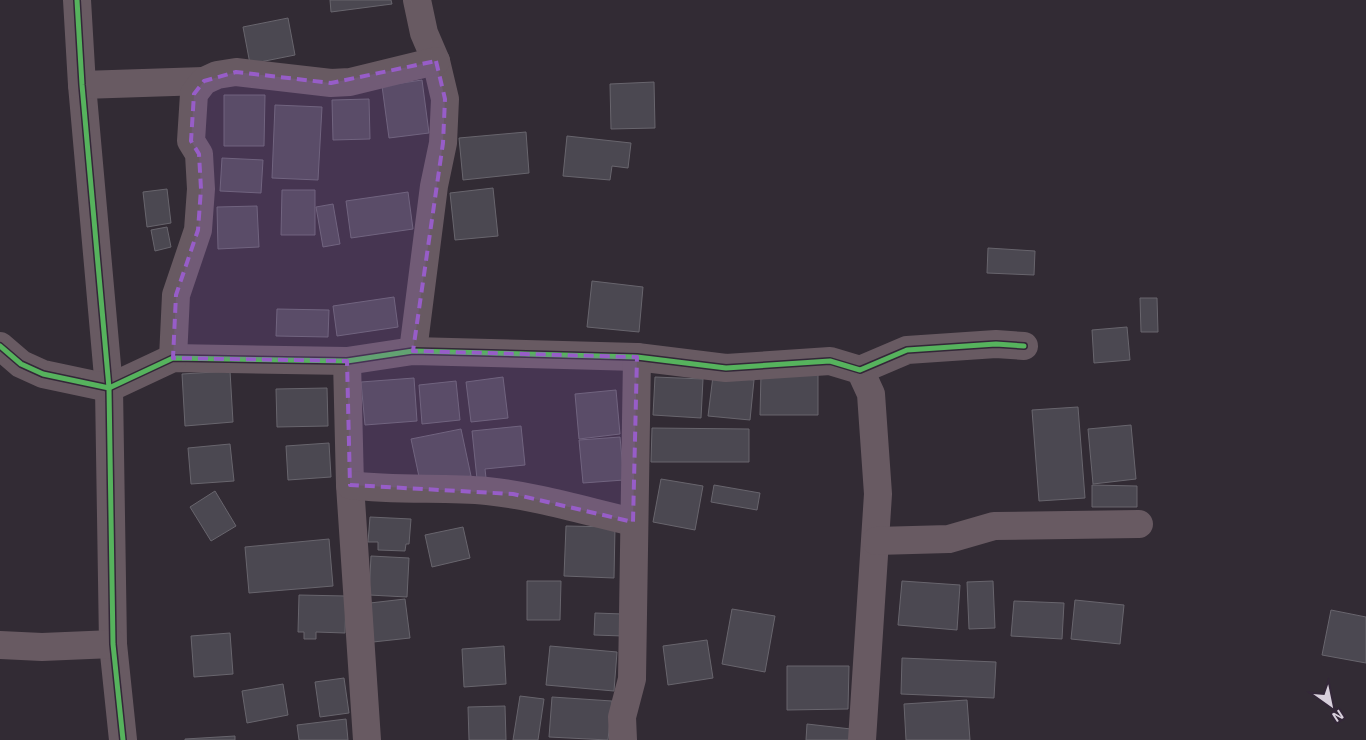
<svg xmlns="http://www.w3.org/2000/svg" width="1366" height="740" font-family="'Exo 2',sans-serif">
  <rect width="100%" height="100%" fill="#322b34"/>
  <g fill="#4b4851" stroke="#68656d">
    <polygon points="330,0 391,0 392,4 331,12"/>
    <polygon points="288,18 295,55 250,64 243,27"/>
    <polygon points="422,80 429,133 389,138 382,86"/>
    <polygon points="654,82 655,128 611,129 610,84"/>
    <polygon points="224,95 265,95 264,146 224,146"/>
    <polygon points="369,99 370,139 333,140 332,100"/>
    <polygon points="275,105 322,107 318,180 272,178"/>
    <polygon points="526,132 529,173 463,180 459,138"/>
    <polygon points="567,136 631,143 628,168 612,166 610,180 563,176"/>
    <polygon points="222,158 263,160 261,193 220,191"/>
    <polygon points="493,188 498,236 455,240 450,193"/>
    <polygon points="167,189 171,223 147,227 143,192"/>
    <polygon points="282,190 315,190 315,235 281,235"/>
    <polygon points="408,192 413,229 351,238 346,201"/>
    <polygon points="333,204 340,244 323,247 316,207"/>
    <polygon points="257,206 259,247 218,249 217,207"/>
    <polygon points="167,227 171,247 155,251 151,230"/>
    <polygon points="988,248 1035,251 1034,275 987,273"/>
    <polygon points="592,281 643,287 639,332 587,327"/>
    <polygon points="394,297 398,327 337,336 333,306"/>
    <polygon points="1140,298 1157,298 1158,332 1141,332"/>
    <polygon points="277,309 329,310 328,337 276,336"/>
    <polygon points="1127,327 1130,360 1094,363 1092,330"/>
    <polygon points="230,371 233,422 185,426 182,374"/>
    <polygon points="761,374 818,374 818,415 760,415"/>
    <polygon points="713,376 754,380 750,420 708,416"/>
    <polygon points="503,377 508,418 471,422 466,382"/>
    <polygon points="655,377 703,379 701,418 653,415"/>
    <polygon points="414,378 417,421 365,425 361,382"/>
    <polygon points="456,381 460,420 422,424 419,385"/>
    <polygon points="327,388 328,426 277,427 276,389"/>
    <polygon points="616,390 620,434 579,439 575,394"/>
    <polygon points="1078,407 1085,498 1039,501 1032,410"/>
    <polygon points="1131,425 1136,479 1093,484 1088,429"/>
    <polygon points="521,426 525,465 485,469 486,478 477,479 472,431"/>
    <polygon points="652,428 749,429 749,462 651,462"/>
    <polygon points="461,429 471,476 421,486 411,439"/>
    <polygon points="620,437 624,480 583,483 579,440"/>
    <polygon points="329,443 331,477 288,480 286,446"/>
    <polygon points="230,444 234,481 191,484 188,448"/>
    <polygon points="661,479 703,486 695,530 653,522"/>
    <polygon points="714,485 760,493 757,510 711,502"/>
    <polygon points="1092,485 1137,486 1137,507 1092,507"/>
    <polygon points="215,491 236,526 211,541 190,507"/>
    <polygon points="370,517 411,519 409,544 406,544 405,551 378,550 378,542 368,542"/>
    <polygon points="566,526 615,527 614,578 564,576"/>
    <polygon points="463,527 470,558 432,567 425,535"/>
    <polygon points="329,539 333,586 249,593 245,547"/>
    <polygon points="371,556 409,558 407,597 369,595"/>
    <polygon points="527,581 561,581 560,620 527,620"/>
    <polygon points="902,581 960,585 957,630 898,625"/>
    <polygon points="993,581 995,628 969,629 967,582"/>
    <polygon points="299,595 346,596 345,633 316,632 316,639 304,639 304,632 298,632"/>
    <polygon points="405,599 410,638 373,642 370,603"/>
    <polygon points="1075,600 1124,605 1120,644 1071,639"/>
    <polygon points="1014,601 1064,603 1062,639 1011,636"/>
    <polygon points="732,609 775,616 765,672 722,664"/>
    <polygon points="1331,610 1366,617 1366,663 1322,655"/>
    <polygon points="595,613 623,614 623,636 594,635"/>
    <polygon points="230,633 233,674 194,677 191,636"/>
    <polygon points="707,640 713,678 668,685 663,646"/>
    <polygon points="504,646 506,684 464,687 462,649"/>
    <polygon points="550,646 617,652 614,691 546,685"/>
    <polygon points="902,658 996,662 994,698 901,694"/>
    <polygon points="787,666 849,666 848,709 787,710"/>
    <polygon points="344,678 349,713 320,717 315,682"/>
    <polygon points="283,684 288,715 247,723 242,691"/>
    <polygon points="520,696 544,699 538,740 513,740"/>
    <polygon points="552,697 612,701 608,740 549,737"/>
    <polygon points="967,700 970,740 906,740 904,704"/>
    <polygon points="505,706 506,740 469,740 468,707"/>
    <polygon points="346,719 348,740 299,740 297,725"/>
    <polygon points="807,724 851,729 849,740 806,740"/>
    <polygon points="235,736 235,740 185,740 185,739"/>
  </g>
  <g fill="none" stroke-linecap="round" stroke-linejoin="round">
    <g stroke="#685a62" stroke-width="28">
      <polyline points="77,0 82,85 109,388 113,644 123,740"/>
      <polyline points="82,85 204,81"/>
      <polyline points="0,346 21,364 43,374 109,388 173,358 347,361 413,351 637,357 726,368 830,361 860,370 907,350 996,344 1024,346"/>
      <polyline points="413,351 434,186 443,143 445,99 436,61 424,33 417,0"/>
      <polyline points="173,358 176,295 198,230 201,189 199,154 191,141 194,94 204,81 217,75 236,72 331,83 350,82 436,61"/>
      <polyline points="347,361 350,485 367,740"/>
      <polyline points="860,370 871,394 878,494 862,740"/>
      <path d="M350,485C396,491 442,487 487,491C536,496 585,511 633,522"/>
      <polyline points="876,541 949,539 994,526 1139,524"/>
      <polyline points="0,645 42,647 113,644"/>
      <polyline points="623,740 622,717 632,679 637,357"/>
    </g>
    <g stroke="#332738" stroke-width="8">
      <g id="cycleway">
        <polyline points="77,0 82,85 109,388 113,644 123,740"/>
        <polyline points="0,346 21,364 43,374 109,388 173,358 347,361 413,351 637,357 726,368 830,361 860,370 907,350 996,344 1024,346"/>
      </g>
    </g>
    <use href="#cycleway" stroke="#56b35d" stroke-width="5"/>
  </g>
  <path fill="#975dc8" fill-opacity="0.2" stroke="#975dc8" stroke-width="4" stroke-dasharray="10 6" stroke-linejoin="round" d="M436,61L445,99L443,143L413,351L637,357L633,522L513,494L350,485L347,361L173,358L176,295L198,230L201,189L199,154L191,141L194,94L204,81L236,72L331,83Z"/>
  <g transform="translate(1331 705) rotate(147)" stroke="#332738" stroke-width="4" paint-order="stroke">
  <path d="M0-4L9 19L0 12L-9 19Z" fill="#d8d0dc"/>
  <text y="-8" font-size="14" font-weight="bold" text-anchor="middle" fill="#d8d0dc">N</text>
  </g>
</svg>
